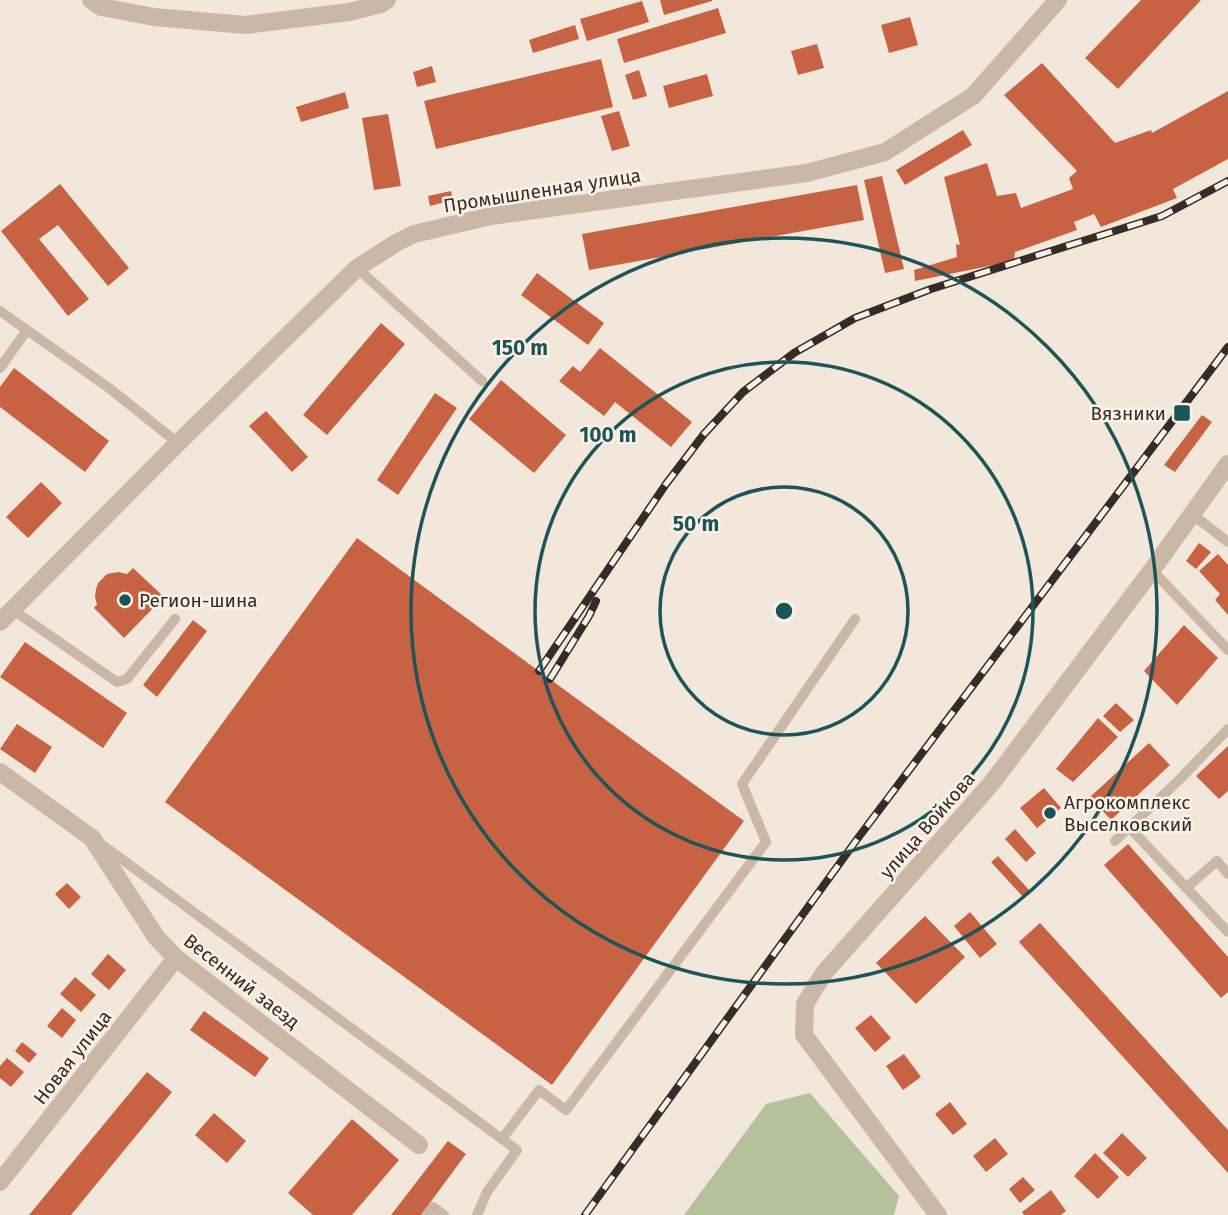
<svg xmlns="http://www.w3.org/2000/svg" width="1228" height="1215" font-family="'Fira Sans',sans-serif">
  <rect width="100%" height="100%" fill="#f2e7db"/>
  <polygon fill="#b4c19a" points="810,1093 899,1196 894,1215 684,1215 766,1104"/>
  <g fill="#c76343">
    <polygon points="660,0 712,0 712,1 664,15"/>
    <polygon points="1141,0 1201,0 1118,89 1085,58"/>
    <polygon points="642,1 649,22 587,41 580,19"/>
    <polygon points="718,8 726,33 624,63 617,39"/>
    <polygon points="910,17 918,45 889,53 881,25"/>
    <polygon points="575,25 579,39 533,53 529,40"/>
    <polygon points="817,44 824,68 798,75 791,51"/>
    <polygon points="601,59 613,107 436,149 424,101"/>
    <polygon points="1042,63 1115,143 1151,130 1152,133 1228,91 1228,159 1173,189 1177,198 1101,227 1094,214 1074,222 1077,230 1015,252 1014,261 915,281 914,270 957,257 956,244 960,245 944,177 987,163 997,196 1016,193 1021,208 1073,189 1069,178 1077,171 1004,95"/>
    <polygon points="432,66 436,82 417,87 413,72"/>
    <polygon points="639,70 647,96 633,100 625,75"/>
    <polygon points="707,74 713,96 669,108 663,86"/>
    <polygon points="345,92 349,108 301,122 296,107"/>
    <polygon points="619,111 630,146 612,151 601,116"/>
    <polygon points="388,114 401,186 374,190 362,118"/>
    <polygon points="963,130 972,145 905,185 896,170"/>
    <polygon points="882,176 904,269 885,273 864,180"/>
    <polygon points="60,184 129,268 108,286 58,225 39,239 89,299 68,316 1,231"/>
    <polygon points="857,185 864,220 589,270 582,234"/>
    <polygon points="451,191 453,200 430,206 428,196"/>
    <polygon points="537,273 604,323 588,345 521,295"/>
    <polygon points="381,323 405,344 327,435 303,415"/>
    <polygon points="600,348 692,422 671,447 615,402 604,416 559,381 573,366 580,372"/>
    <polygon points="14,368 109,441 85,472 0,407 0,387"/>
    <polygon points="501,380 566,435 534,473 469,419"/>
    <polygon points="435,393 457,408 398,495 377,480"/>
    <polygon points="266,411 308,457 292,472 249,426"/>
    <polygon points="1202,415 1212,422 1175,472 1164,465"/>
    <polygon points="41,482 62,503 28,538 6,517"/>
    <polygon points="357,538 744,821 552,1085 165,802"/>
    <polygon points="1199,543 1211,552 1196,569 1186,561"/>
    <polygon points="1218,554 1228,565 1228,615 1215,600 1220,594 1199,571"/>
    <polygon points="133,568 164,597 124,638 94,608 97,604 95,597 96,589 98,583 107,574 118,572 127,574"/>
    <polygon points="193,620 207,631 157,697 143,685"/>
    <polygon points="1184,625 1218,658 1177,705 1144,671"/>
    <polygon points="25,642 127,713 103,748 0,677"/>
    <polygon points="1116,703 1134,720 1120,732 1103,716"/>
    <polygon points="1098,718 1118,737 1073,782 1056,769"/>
    <polygon points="17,724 52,747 35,773 0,749"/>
    <polygon points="1149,743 1170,765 1111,820 1090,797"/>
    <polygon points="1228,746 1228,791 1219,799 1196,776"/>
    <polygon points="1044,788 1061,808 1037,828 1020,808"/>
    <polygon points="1015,829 1036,853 1026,862 1005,839"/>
    <polygon points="1128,844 1228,957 1228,992 1221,998 1104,865"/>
    <polygon points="998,856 1030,891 1023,897 991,862"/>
    <polygon points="67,883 81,897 69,909 55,894"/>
    <polygon points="970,912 997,944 980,958 954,926"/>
    <polygon points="925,916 965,957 916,1004 876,963"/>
    <polygon points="1040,923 1228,1130 1228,1173 1019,942"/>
    <polygon points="108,954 126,970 109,990 91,974"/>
    <polygon points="75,977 96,995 81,1012 60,994"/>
    <polygon points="62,1008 76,1020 62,1038 47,1026"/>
    <polygon points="204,1011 269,1058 255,1077 190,1030"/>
    <polygon points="871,1015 891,1038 875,1052 855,1028"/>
    <polygon points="22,1042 37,1054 29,1063 15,1051"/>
    <polygon points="904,1054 921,1077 903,1090 886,1066"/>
    <polygon points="7,1058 24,1072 11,1087 0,1078 0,1066"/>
    <polygon points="147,1072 172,1092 71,1215 29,1215"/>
    <polygon points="950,1102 967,1124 953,1135 935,1114"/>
    <polygon points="214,1113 246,1141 227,1163 195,1135"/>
    <polygon points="352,1119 399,1160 352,1215 313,1215 288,1193"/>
    <polygon points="1122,1133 1147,1158 1128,1177 1103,1153"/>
    <polygon points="995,1138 1008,1154 986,1172 973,1156"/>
    <polygon points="448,1141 466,1154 421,1215 391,1215"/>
    <polygon points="1095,1153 1119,1177 1098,1199 1074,1176"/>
    <polygon points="1023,1177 1035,1190 1020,1203 1009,1189"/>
    <polygon points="1051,1190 1066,1211 1061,1215 1024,1215 1022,1212"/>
  </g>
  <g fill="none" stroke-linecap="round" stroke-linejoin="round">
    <g stroke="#cab7a6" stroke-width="10">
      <polyline points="357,268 482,381"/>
      <polyline points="0,311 109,388 178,443"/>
      <polyline points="0,368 27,330"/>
      <polyline points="1192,514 1228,542"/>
      <polyline points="1152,570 1228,650"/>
      <polyline points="13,610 117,682 127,679 175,619"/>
      <polyline points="1129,827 1228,932"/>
      <polyline points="1115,841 1180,779 1228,729"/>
      <polyline points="101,844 517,1150 487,1192 477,1215"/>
      <polyline points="1186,888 1217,861 1228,874"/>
      <polyline points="502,1139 539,1090 566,1110 766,842 742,784 855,619"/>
      <polyline points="427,1215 433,1207 444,1215"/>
    </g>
    <g stroke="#cab7a6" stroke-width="18">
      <polyline points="91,0 101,7 154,17 245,25 349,12 381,4 387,0"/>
      <polyline points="0,622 178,443 357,268 396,243 414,234 491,216 807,173 885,152 973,96 1058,0"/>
      <polyline points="0,772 92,838 156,937 176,958 419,1145"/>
      <polyline points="0,1182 176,958"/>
      <polyline points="938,1215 804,1035 805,1004 824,973 991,784 1152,570 1228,464"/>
    </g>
    <g stroke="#362c27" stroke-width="8">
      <g id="rail">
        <polyline points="539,671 666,484 704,434 743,392 794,353 855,318 931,289 1162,216 1228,181"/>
        <polyline points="550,679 589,616 596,601"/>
        <polyline points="585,1215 858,838 1228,347"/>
      </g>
    </g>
    <use href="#rail" stroke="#faf1e7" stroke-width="5" stroke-dasharray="16" stroke-linecap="butt"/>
  </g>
  <g fill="none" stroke="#1c5458" stroke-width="3.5">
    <circle cx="784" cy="611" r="124"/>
    <circle cx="784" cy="611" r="249"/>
    <circle cx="784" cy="611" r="373"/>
  </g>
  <g fill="#1c5458" stroke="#faf1e7" stroke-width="2.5">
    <rect x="1173" y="404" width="18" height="18" rx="3.5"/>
    <circle cx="125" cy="600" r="7"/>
    <circle cx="1050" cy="813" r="7"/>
  </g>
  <g text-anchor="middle" stroke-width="5" stroke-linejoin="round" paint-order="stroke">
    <g font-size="19" fill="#362c27" stroke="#faf1e7">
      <text transform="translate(542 190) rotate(-9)" y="7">Промышленная улица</text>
      <text transform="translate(927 825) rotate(-49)" y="7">улица Войкова</text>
      <text transform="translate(242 981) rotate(38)" y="7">Весенний заезд</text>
      <text transform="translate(72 1057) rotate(-52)" y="7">Новая улица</text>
    </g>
    <g font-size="19" fill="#362c27" stroke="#faf1e7" text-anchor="start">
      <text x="1166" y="420" text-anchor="end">Вязники</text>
      <text x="139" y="607">Регион-шина</text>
      <text x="1064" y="809">Агрокомплекс<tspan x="1064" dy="22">Выселковский</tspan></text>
    </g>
  </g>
  <circle cx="784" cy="611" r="10" fill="#1c5458" stroke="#faf1e7" stroke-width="3.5"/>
  <g font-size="21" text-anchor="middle" font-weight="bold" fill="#1c5458" stroke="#faf1e7" stroke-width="5" stroke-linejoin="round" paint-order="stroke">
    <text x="520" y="355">150 m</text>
    <text x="608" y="442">100 m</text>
    <text x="696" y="531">50 m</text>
  </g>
</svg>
